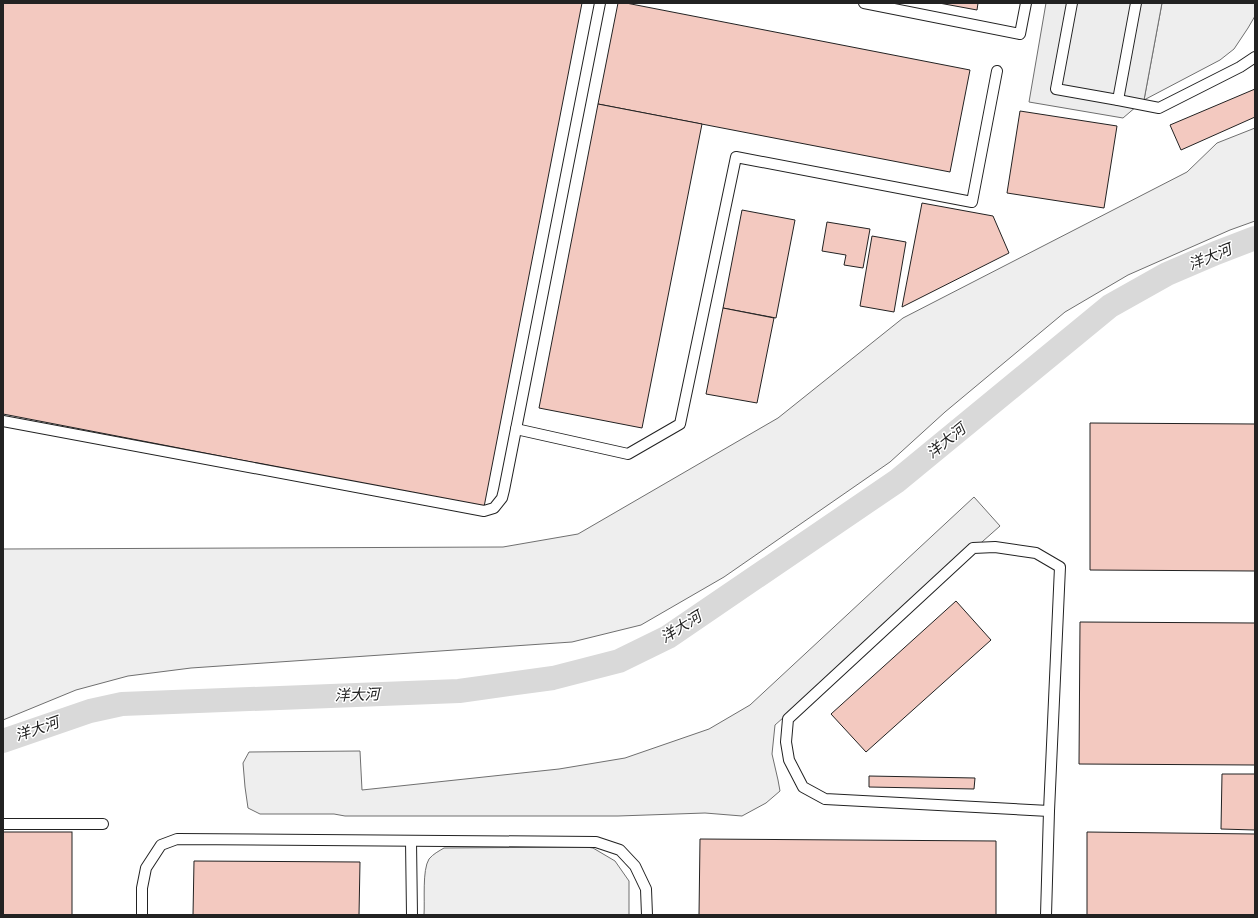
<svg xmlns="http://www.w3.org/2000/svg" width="1258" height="918" font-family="'Roboto Condensed','Noto Sans SC',sans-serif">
  <rect width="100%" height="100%" fill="#fff"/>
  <g fill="#eee" stroke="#6f6f6f">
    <polygon points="1162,3 1255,3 1255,16 1248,28 1234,49 1220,60 1144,100"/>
    <polygon points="1255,128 1255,221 1230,230 1128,275 1065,312 945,412 890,462 724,577 641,625 572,642 191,668 128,676 76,690 3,720 3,549 503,547 578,534 778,418 903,318 1187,172 1217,143"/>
    <polygon points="974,497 1000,526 775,725 772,754 778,780 780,791 766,803 742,816 705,813 618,816 345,816 334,814 260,814 248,808 245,787 243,763 249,752 360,751 362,790 559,769 625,758 709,729 750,705"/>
    <path d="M586,847L593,848L615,861L629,881V915H424C425,901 422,870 429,859C433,854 439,851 444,848Z"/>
  </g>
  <polygon fill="#ededed" stroke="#6f6f6f" points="1046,3 1162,3 1144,100 1123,118 1029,102"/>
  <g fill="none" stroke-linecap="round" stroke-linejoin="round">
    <polyline stroke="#d9d9d9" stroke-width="24" points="3,741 90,711 122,704 459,691 553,678 619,661 668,637 897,481 1110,306 1167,274 1216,253 1255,238"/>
  </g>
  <g fill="#f3c9c0" stroke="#222">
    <polygon points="3,3 582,3 484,507 3,414"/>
    <polygon points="618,3 626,3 970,70 950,172 598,104"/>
    <polygon points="939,3 978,3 977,10"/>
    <polygon points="1255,89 1255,117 1181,150 1170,125"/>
    <polygon points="598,104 702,124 642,428 539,408"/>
    <polygon points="1020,111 1117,126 1104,208 1007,193"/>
    <polygon points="922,203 993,216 1009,253 902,307"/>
    <polygon points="742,210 795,220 776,318 723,308"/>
    <polygon points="827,222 870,229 863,268 844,265 846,255 822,251"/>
    <polygon points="872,236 906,242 894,312 860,306"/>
    <polygon points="723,308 774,318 757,403 706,394"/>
    <polygon points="1090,423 1255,424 1255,571 1090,570"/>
    <polygon points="956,601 991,640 866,752 831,714"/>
    <polygon points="1080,622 1255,623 1255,765 1079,764"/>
    <polygon points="1222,774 1255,774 1255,830 1221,829"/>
    <polygon points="869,776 975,778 974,789 869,787"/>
    <rect x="3" y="832" width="69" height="83"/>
    <polygon points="1087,832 1255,834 1255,915 1087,915"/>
    <polygon points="700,839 996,841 996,915 699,915"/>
    <polygon points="194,861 360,862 359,915 193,915"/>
  </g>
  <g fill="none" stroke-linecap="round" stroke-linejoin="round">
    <g stroke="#222" stroke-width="12">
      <g id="service">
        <polyline points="864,3 1020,34 1026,3"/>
        <polyline points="1072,3 1056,89 1118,100 1136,3"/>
        <polyline points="1118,100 1159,108 1240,67 1255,57"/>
        <polyline points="3,421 484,511 494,508 502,498 504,490 600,3"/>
        <polyline points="516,429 628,454 680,424 736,157 972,202 997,71"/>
        <polyline points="3,824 103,824"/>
        <polyline points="411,841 412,915"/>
        <polyline points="142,915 142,888 146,868 161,845 177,839 596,842 620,850 635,866 646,889 647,915"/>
        <polyline points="1046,915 1049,811 1060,567 1036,553 995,547 973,548 788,719 786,742 789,760 803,787 825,799 1049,811"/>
      </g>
    </g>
    <use href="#service" stroke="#fff" stroke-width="10"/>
  </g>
  <g text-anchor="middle" stroke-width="3" stroke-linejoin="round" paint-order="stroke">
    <g font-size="15" font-style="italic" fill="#222" stroke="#fff">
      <text transform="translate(1210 257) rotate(-22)" y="5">洋大河</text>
      <text transform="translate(946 441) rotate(-39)" y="5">洋大河</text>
      <text transform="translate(681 627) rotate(-32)" y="5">洋大河</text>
      <text transform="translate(357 695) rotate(-2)" y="5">洋大河</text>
      <text transform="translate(37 729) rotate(-19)" y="5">洋大河</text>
    </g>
  </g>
  <rect width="1258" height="918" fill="none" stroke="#222222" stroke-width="8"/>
</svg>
